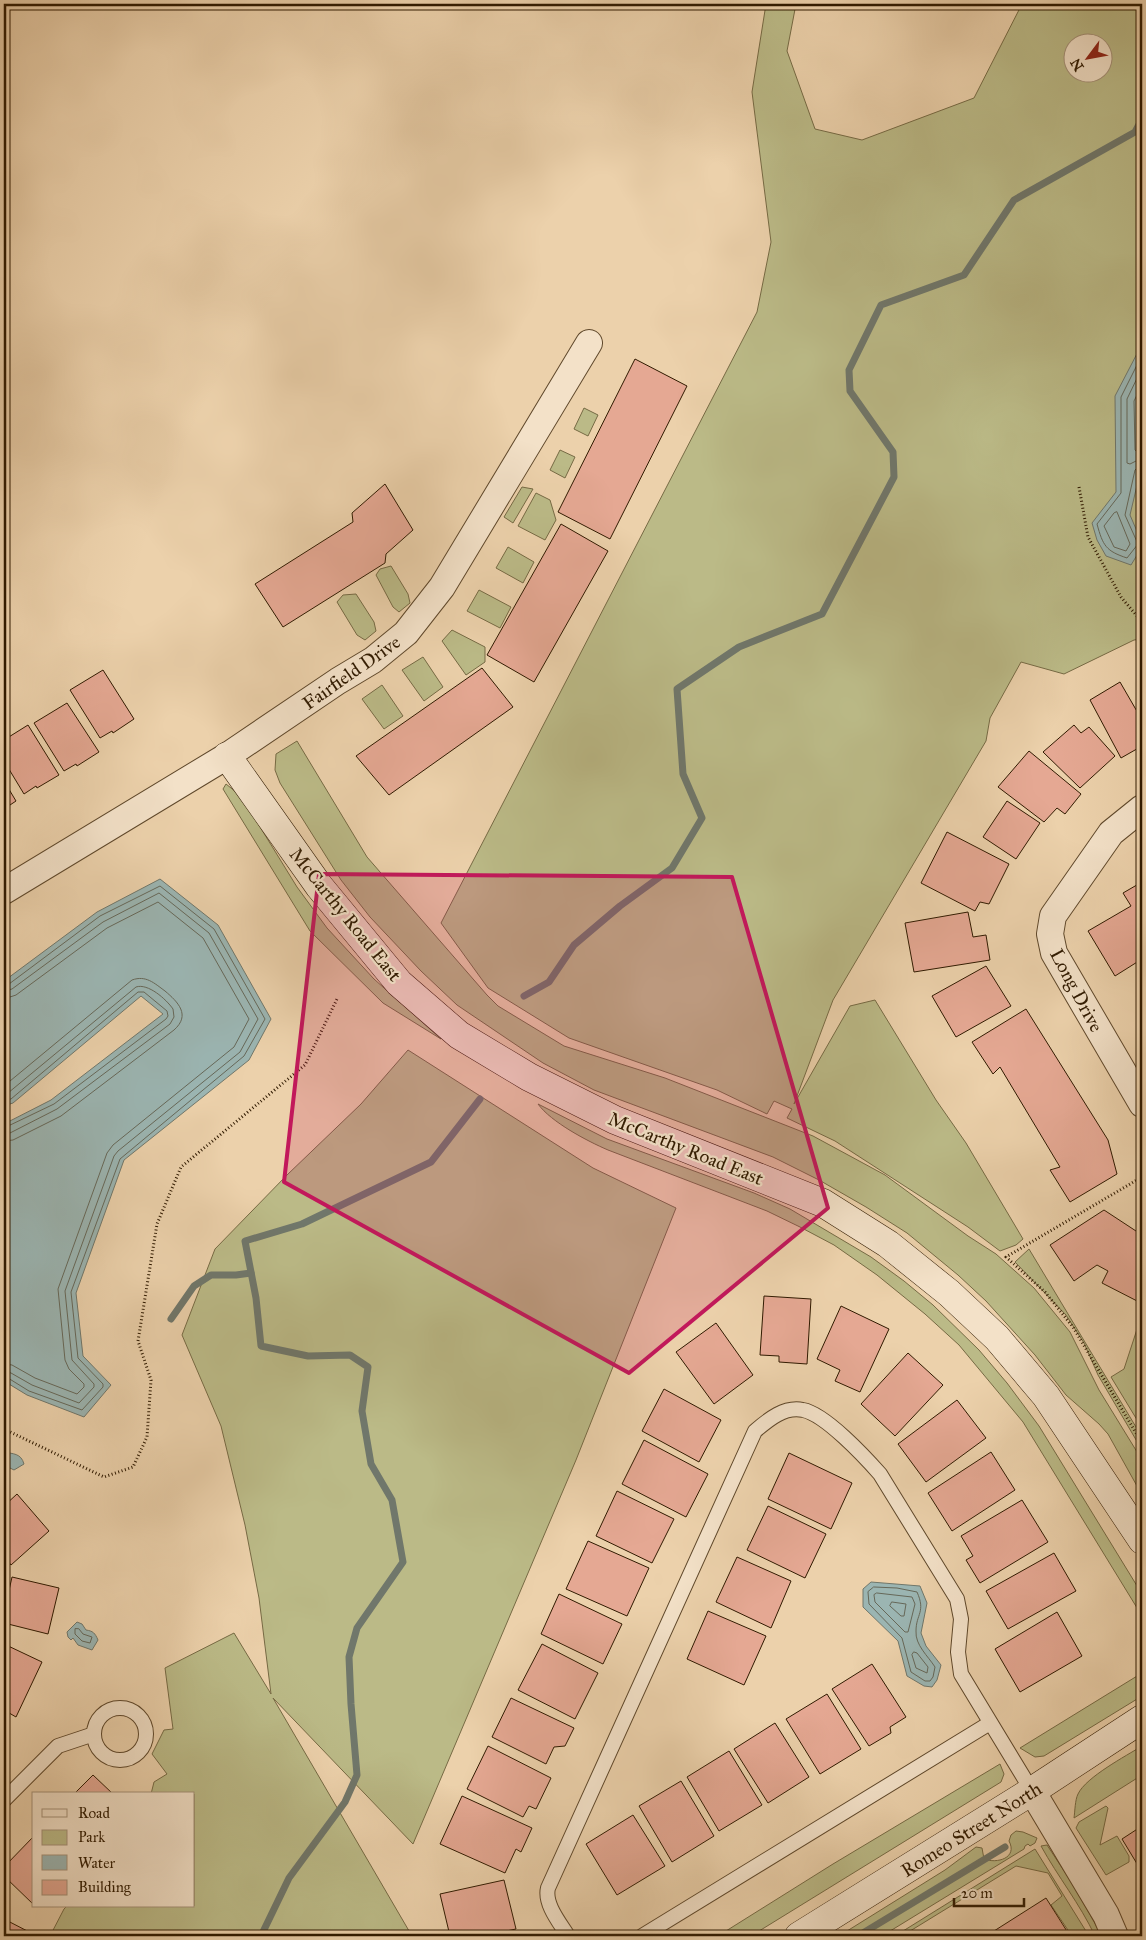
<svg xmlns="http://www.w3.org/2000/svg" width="1146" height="1940" font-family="'IM FELL Great Primer',serif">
  <rect width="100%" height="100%" fill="#ecd1ab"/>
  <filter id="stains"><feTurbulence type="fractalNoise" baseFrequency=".004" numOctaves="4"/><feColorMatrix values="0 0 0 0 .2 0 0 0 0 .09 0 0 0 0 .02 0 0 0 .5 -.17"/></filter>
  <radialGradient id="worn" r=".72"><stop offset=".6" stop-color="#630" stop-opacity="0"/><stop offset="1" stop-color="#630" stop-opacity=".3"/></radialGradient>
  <g fill="#bbba87" stroke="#766a44" fill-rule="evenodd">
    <path d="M766,4H796L787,51L815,129L862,140L974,98L1022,4H1142V639L1134,640L1064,674L1021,662L990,718L986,741L833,1000L794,1104L850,1006L875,1000L936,1100L966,1143L1023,1239L1016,1245L1000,1251L968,1227L835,1141L787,1118L792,1109L774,1101L767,1114L717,1090L569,1038L488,988L441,923L757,312L771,242L752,92ZM1074,42H1104V72H1074Z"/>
    <polygon points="584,408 598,415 588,436 574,429"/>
    <polygon points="560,450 575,457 565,478 550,470"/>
    <polygon points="522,487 533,489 513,523 504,517"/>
    <polygon points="536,493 550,500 556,520 545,540 518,526"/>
    <polygon points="508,547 534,562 523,583 496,568"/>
    <polygon points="391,566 408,594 410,603 399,612 393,607 376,575 380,569"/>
    <polygon points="479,590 511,607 500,628 467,611"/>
    <polygon points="356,594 374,622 376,631 365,640 357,635 337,602 343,595"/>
    <polygon points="452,630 485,647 485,662 466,675 442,641"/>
    <polygon points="423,657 443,687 424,701 402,670"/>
    <polygon points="382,685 403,716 384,729 362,699"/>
    <polygon points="297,741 367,857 487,995 498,1006 564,1046 665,1078 813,1136 885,1175 968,1236 996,1254 1034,1288 1070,1332 1099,1390 1142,1460 1142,1495 1108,1434 1099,1424 1066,1395 1035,1355 986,1301 958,1275 907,1233 866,1207 819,1180 773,1157 594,1090 543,1063 457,1005 421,971 370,917 341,880 280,783 275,770 276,754"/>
    <polygon points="226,784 241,796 297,887 327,928 374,979 441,1039 383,1003 310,931 223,789"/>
    <polygon points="408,1050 593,1168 676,1208 576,1460 413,1844 273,1698 412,1936 50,1936 64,1909 67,1906 194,1906 194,1794 151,1794 154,1782 167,1774 152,1754 164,1730 173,1729 165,1668 234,1633 271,1694 259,1598 245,1525 221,1426 182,1335 215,1249 287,1175 361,1104"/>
    <path d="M538,1104L607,1139L754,1193L790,1209L871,1257L904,1281L933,1305L979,1350L1007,1383L1039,1426L1142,1594V1616L1023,1422L959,1345L925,1314L877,1275L834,1245L800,1227L767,1211L608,1150C587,1141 551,1122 538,1104Z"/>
    <polygon points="1029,1249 1142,1437 1142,1450 1098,1375 1084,1343 1066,1315 1015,1262"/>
    <polygon points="1142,1314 1142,1428 1111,1377 1124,1369"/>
    <polygon points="1142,1673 1142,1696 1044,1756 1035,1757 1020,1748"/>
    <path d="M1142,1746V1775L1074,1818C1075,1811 1075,1800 1078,1794C1086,1777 1126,1756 1142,1746Z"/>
    <polygon points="1000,1764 1004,1774 1001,1782 751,1936 718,1936 833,1864"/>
    <polygon points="1106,1806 1108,1808 1100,1845 1117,1836 1129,1856 1129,1862 1106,1875 1076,1828 1079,1822"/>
    <path d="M1016,1831L1023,1832L1037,1838L1035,1843L1030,1846L1028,1844L1025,1846L1024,1849L882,1936H839L945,1870L976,1847L982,1848L984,1859C997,1864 1018,1858 1009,1841L1011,1835Z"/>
    <path d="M1047,1845L1074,1886L1102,1936H1095C1080,1904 1058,1877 1041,1846Z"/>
    <polygon points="1035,1849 1089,1936 1072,1936 1051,1905 1062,1896 1048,1873 1016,1866 902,1936 895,1936"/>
  </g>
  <g fill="#9bb5b2" stroke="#70776b">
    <polygon points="1142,344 1142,464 1130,515 1142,543 1142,547 1131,565 1106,556 1097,540 1092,523 1116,492 1115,396"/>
    <polygon points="160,879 218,925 271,1019 249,1060 124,1160 76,1293 83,1356 111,1385 84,1417 27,1395 4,1381 4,1124 51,1100 163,1014 141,996 13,1103 4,1106 4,981 97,912"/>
    <path d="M4,1452C13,1454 21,1453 24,1464L14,1470L8,1467L4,1470Z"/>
    <polygon points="871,1582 920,1586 927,1603 921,1633 926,1646 941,1665 937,1680 932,1687 924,1686 907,1676 898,1641 863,1607 863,1589"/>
    <path d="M77,1622L82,1624L86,1630C93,1631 95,1633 98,1640L92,1650L78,1645L73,1638L71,1640L68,1637L67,1632Z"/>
  </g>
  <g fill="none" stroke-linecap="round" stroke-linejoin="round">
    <g stroke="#666859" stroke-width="1">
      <path d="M1142,355L1121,397V493L1097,524C1103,546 1106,551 1127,558L1138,544L1125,515L1135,470L1138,467L1142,466"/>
      <polyline points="1142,368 1127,399 1127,463 1130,464 1136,461 1142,460"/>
      <polyline points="1142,385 1134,401 1135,450 1137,452 1142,452"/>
      <polygon points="1117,512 1130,544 1126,551 1114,547 1104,526 1114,513"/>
      <polyline points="4,985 9,984 100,916 160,886 214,929 265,1019 244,1056 120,1159 71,1292 78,1358 103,1384 103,1387 82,1410 29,1391 8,1378 4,1378"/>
      <polyline points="4,991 12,989 103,922 159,893 209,933 258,1019 240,1052 118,1151 114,1156 65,1291 72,1360 94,1384 94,1387 79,1403 32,1385 11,1373 4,1371"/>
      <polyline points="4,999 16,995 107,928 158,902 203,938 249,1019 234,1047 113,1145 107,1153 58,1289 65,1360 69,1369 84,1384 84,1387 77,1394 35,1378 12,1365 4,1364"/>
      <path d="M4,1086L132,980C146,975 154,983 165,991C178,1002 191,1015 174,1030L61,1116L13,1140L4,1141"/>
      <path d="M4,1094L8,1093L136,987C148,983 166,999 173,1009L174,1017L170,1024L57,1109L10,1133L4,1134"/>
      <polyline points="4,1100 11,1099 138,992 144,992 167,1011 168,1016 166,1019 54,1104 4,1128"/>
      <path d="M874,1587L897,1588L917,1592C926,1612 916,1614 916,1631C915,1645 928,1656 935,1667L933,1677L930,1681H925L911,1672L902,1638L869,1604L868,1592Z"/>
      <polygon points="877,1593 912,1597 915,1604 908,1632 905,1632 875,1602 874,1595"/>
      <polygon points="892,1602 906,1604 904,1616 901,1616 890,1606"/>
      <polygon points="79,1629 83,1634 92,1637 90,1643 82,1641 75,1634 75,1629"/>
      <polygon points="914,1652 917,1653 928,1667 927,1673 916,1668 912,1655"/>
    </g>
    <g stroke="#70776b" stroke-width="7">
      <polyline points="524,996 549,982 574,945 620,906 672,868 702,818 683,774 677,689 739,647 822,614 894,477 893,452 850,391 849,370 881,305 964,275 1014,200 1135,132 1142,119"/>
      <polyline points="171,1319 194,1286 211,1275 236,1275 251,1273"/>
      <polyline points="261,1936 289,1878 345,1802 357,1775 351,1704 349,1657 357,1628 403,1562 392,1500 371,1464 362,1411 368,1367 350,1355 308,1356 261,1346 256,1298 245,1241 302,1224 431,1162 480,1099"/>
      <polyline points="858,1936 1005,1847"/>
    </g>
  </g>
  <g fill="#e5a893" stroke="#301a00">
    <polygon points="635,359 687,386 610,539 558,512"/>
    <polygon points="385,484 413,530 386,554 385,563 283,627 255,584 353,522 352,513"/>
    <polygon points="561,524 608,551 534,682 487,655"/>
    <polygon points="482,668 513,707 389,795 356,756"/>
    <polygon points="103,670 134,719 113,733 112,731 100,738 70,690"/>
    <polygon points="1120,682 1142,720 1142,746 1121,758 1090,700"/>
    <polygon points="67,703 99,752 77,766 76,764 64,771 34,723"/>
    <polygon points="28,725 59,775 37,788 36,786 24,794 4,761 4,740"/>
    <polygon points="1074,725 1081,733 1089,727 1115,756 1080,788 1043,752"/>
    <polygon points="1029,751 1081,794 1065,814 1057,808 1044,822 998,787"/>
    <polygon points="4,781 16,801 4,809"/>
    <polygon points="1007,801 1040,823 1016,859 983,837"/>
    <polygon points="947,832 1009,864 989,904 980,902 975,911 921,883"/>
    <polygon points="1142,882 1142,959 1115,976 1088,931 1131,906 1123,893"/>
    <polygon points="968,912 973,937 986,935 990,960 914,972 905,923"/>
    <polygon points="986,966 1011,1006 956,1037 932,996"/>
    <polygon points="1026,1009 1108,1140 1117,1174 1070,1202 1050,1170 1060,1167 1000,1067 993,1074 972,1042"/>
    <polygon points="1104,1210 1136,1231 1142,1230 1141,1303 1102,1283 1108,1271 1097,1265 1074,1281 1050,1245"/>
    <polygon points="764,1296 811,1299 807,1364 779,1362 779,1356 760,1355"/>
    <polygon points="841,1306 889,1329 860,1392 835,1381 840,1370 817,1359"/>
    <polygon points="716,1323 753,1375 714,1404 676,1352"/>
    <polygon points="908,1353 943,1385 895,1436 861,1404"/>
    <polygon points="664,1389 721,1420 699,1462 642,1431"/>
    <polygon points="957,1400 986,1438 926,1482 898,1444"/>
    <polygon points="644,1440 708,1474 686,1517 622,1484"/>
    <polygon points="991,1452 1015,1490 952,1531 928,1493"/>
    <polygon points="789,1453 852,1483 831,1529 768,1499"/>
    <polygon points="617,1491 674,1519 652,1563 596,1536"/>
    <polygon points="17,1494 49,1531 11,1565 4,1556 4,1506"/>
    <polygon points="1022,1500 1048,1542 980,1583 966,1560 973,1556 961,1536"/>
    <polygon points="768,1506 826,1534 805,1578 747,1550"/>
    <polygon points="588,1541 649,1568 627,1616 566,1589"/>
    <polygon points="1054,1553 1076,1591 1008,1629 986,1591"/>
    <polygon points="737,1557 791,1581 771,1628 716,1602"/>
    <polygon points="12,1577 59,1588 48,1634 4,1623 4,1613"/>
    <polygon points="559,1594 622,1624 603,1664 541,1634"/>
    <polygon points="708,1611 766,1636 744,1685 687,1659"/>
    <polygon points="1057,1612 1082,1656 1020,1692 995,1649"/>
    <polygon points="4,1644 42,1662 16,1717 4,1710"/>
    <polygon points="542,1644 598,1673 575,1719 518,1690"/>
    <polygon points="872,1664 906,1717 890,1727 891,1733 869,1746 832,1689"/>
    <polygon points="827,1694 861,1749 820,1774 786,1719"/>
    <polygon points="511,1698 574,1728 565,1746 554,1747 546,1764 492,1737"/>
    <polygon points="775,1723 809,1777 768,1803 734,1749"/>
    <polygon points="488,1746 551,1778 536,1809 529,1806 523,1817 467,1789"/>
    <polygon points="729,1751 762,1805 719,1831 687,1777"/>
    <polygon points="93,1775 113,1794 74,1794"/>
    <polygon points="681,1781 714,1836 672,1862 639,1806"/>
    <polygon points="462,1796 532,1828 521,1852 516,1849 505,1873 440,1844"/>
    <polygon points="633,1815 665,1866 617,1895 586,1844"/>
    <polygon points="1142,1826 1142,1872 1122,1839"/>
    <polygon points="34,1836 34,1905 4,1876 4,1867"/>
    <polygon points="504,1880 516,1929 482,1936 450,1936 440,1894"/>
    <polygon points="1046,1898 1070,1936 997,1936 994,1931"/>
    <polygon points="4,1919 37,1936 4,1936"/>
  </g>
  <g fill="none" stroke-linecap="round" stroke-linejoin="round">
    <g stroke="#5f482b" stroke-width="16">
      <g id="lane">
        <circle cx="120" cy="1734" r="26"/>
        <polyline points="4,1800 58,1746 94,1734"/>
        <path d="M568,1936C560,1923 544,1904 548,1888L755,1431C768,1420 784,1406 803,1410C825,1414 865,1457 880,1474L957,1599L961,1619L958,1652L961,1674L1032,1791"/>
        <polyline points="642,1936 990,1723"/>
      </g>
    </g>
    <g stroke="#5f482b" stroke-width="28">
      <g id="street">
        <polyline points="1142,808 1111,833 1053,916 1050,934 1054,953 1142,1104"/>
        <polyline points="4,891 227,756 338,681 373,660 406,633 442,587 589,343"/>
        <polyline points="1032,1791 1106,1915 1115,1936"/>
      </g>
    </g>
    <g stroke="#301a00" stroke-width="29">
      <g id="secondary">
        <polyline points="227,756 319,886 399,983 459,1035 529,1077 615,1120 823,1203 888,1244 949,1293 997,1338 1046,1396 1142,1540"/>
        <polyline points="799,1936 1032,1791 1142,1719"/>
      </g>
    </g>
    <g stroke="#301a00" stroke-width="3" stroke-dasharray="1 2.5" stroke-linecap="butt">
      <polyline points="1079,487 1088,537 1121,597 1142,622"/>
      <polyline points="1142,1177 1006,1257 1045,1292 1073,1327 1142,1443"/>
      <polyline points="4,1429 104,1477 133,1467 147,1437 151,1380 138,1341 157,1224 181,1167 305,1065 337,999"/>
    </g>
    <use href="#lane" stroke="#f3e1c8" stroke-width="14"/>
    <use href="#street" stroke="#f3e1c8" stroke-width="26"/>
    <use href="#secondary" stroke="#f3e1c8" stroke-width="28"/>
  </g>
  <path fill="#c2185b" fill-opacity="0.2" stroke="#c2185b" stroke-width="4" stroke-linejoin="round" d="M319,874L732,877L828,1208L629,1373L284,1182Z"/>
  <g text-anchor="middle" stroke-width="4.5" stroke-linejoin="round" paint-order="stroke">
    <g font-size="19" fill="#301a00" stroke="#f3e1c8">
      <text transform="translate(351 672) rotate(-35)" y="7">Fairfield Drive</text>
      <text transform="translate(346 914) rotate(51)" y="7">McCarthy Road East</text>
      <text transform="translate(1077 990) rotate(62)" y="7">Long Drive</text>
      <text transform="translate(686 1148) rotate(22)" y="7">McCarthy Road East</text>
      <text transform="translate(971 1829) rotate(-32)" y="7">Romeo Street North</text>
    </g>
  </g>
  <rect width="1146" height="1940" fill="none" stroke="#ecd1ab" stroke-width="20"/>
  <rect x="5" y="5" width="1136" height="1930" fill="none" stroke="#301a00" stroke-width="2.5"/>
  <rect x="10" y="10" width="1126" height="1920" fill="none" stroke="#301a00"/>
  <rect x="32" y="1792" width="162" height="115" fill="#f3e1c8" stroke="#a59178"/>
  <rect x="42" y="1809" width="25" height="8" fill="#f3e1c8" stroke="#a59178"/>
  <text x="78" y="1818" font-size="15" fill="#301a00">Road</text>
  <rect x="42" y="1830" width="25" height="15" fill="#bbba87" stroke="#a59178"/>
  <text x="78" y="1842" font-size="15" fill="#301a00">Park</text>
  <rect x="42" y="1855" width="25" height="15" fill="#9bb5b2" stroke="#a59178"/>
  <text x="78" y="1868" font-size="15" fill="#301a00">Water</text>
  <rect x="42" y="1880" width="25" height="15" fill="#e5a893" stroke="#a59178"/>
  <text x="78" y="1892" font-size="15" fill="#301a00">Building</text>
  <g transform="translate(1088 58) rotate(238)"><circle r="24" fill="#f3e1c8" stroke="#a59178"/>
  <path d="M0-4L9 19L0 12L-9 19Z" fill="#8f2418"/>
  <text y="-8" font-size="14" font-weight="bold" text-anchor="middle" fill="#301a00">N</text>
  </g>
  <path d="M954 1898v8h70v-8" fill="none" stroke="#301a00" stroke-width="2.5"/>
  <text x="961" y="1898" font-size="15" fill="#301a00" stroke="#f3e1c8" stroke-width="4" paint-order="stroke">20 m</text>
  <rect width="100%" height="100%" filter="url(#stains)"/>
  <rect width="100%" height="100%" fill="url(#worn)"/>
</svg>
